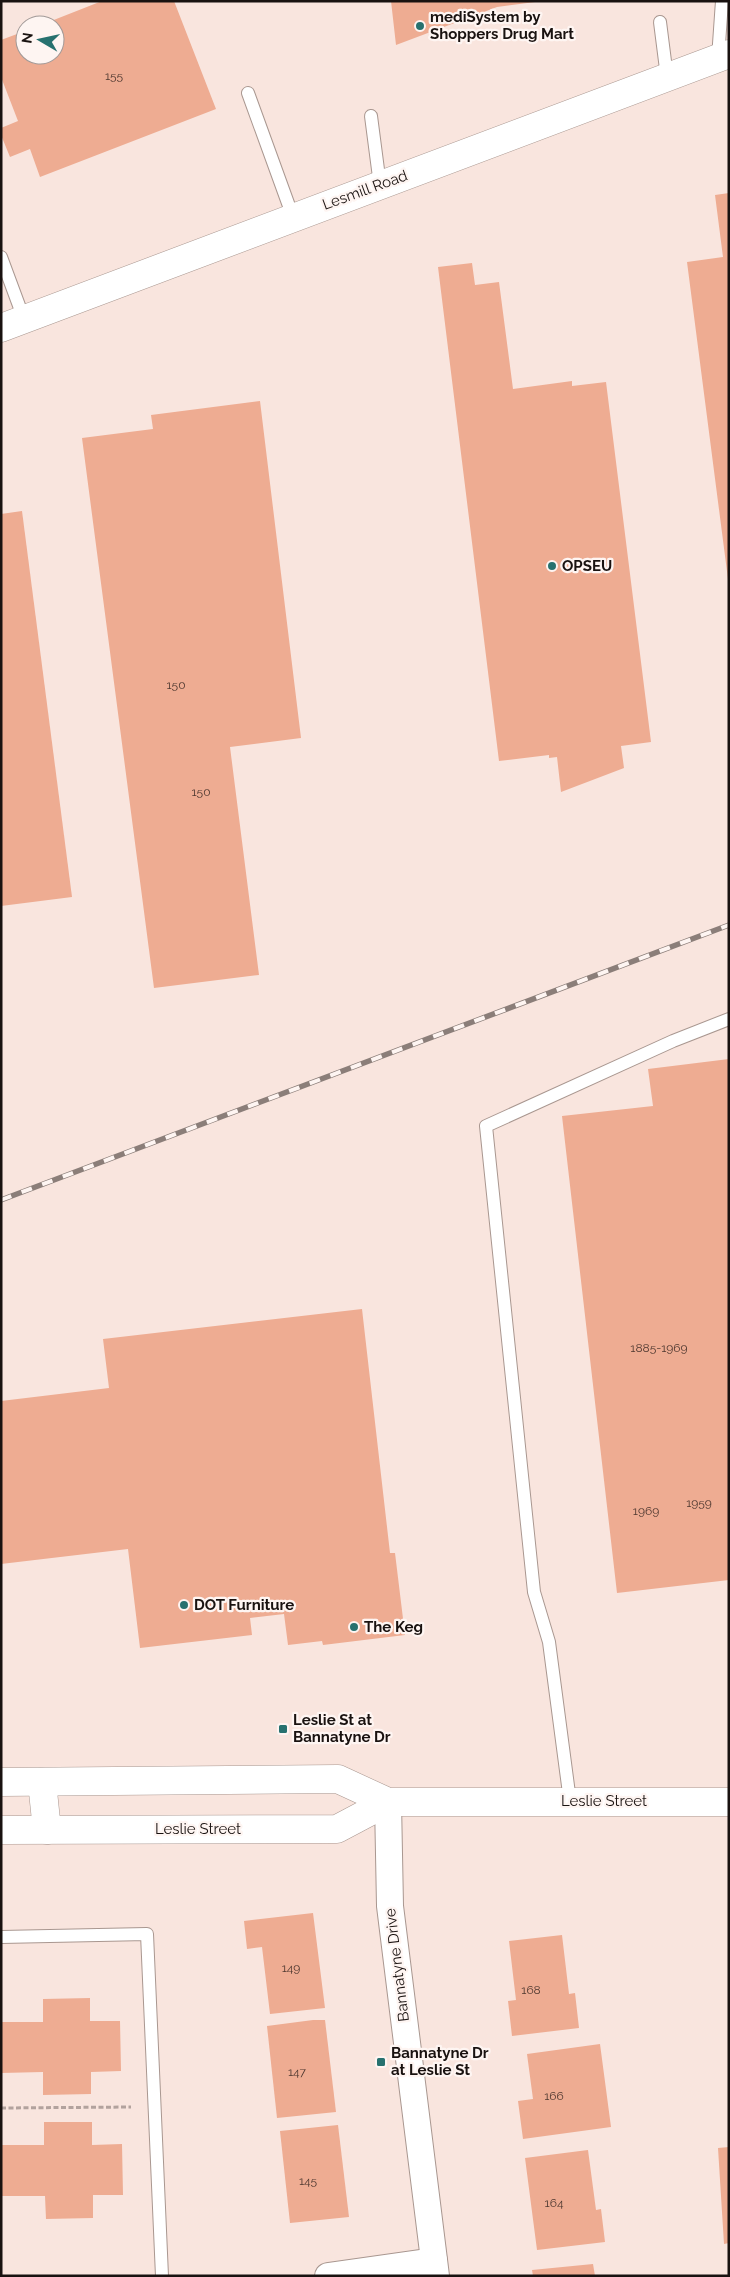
<svg xmlns="http://www.w3.org/2000/svg" width="730" height="2277" font-family="Raleway,sans-serif">
  <rect width="100%" height="100%" fill="#f9e5de"/>
  <g fill="#eeac92">
    <polygon points="102,1 174,1 216,109 40,177 30,149 10,157 1,135 1,128 18,121 1,77 1,40 25,31 25,55 55,55 55,25 41,25"/>
    <polygon points="391,1 535,1 535,2 497,7 396,45"/>
    <polygon points="729,193 729,579 728,579 687,262 723,257 715,195"/>
    <polygon points="472,263 475,285 499,282 513,389 572,381 572,386 606,382 651,742 621,746 624,768 561,792 557,757 549,758 549,755 499,761 438,267"/>
    <polygon points="260,401 301,738 230,747 259,975 154,988 82,438 153,429 151,415"/>
    <polygon points="22,511 72,897 1,906 1,514"/>
    <polygon points="729,1059 729,1580 617,1593 562,1116 653,1106 648,1069"/>
    <polygon points="362,1309 390,1553 395,1553 405,1635 323,1645 322,1641 288,1645 284,1614 250,1618 252,1635 140,1648 128,1549 1,1564 1,1401 109,1388 103,1339"/>
    <polygon points="313,1913 325,2008 270,2014 262,1947 247,1949 244,1921"/>
    <polygon points="562,1935 569,1994 575,1993 579,2028 512,2036 508,2001 516,2000 509,1941"/>
    <polygon points="90,1998 90,2021 120,2021 121,2071 91,2072 91,2094 43,2095 43,2072 1,2073 1,2022 43,2022 43,1999"/>
    <polygon points="313,2020 325,2020 336,2112 277,2118 267,2026"/>
    <polygon points="600,2044 611,2127 523,2139 518,2101 533,2099 527,2054"/>
    <polygon points="44,2122 92,2122 92,2145 122,2144 123,2195 93,2195 93,2218 46,2219 45,2196 1,2196 1,2145 44,2145"/>
    <polygon points="338,2125 349,2217 290,2223 280,2131"/>
    <polygon points="729,2147 729,2243 724,2244 718,2148"/>
    <polygon points="588,2150 596,2210 601,2209 605,2242 537,2250 525,2158"/>
    <polygon points="593,2264 595,2276 533,2276 532,2270"/>
  </g>
  <g fill="none" stroke-linecap="round" stroke-linejoin="round">
    <g stroke="#a99790" stroke-width="14">
      <g id="lane">
        <polyline points="660,22 667,77"/>
        <polyline points="718,58 722,1"/>
        <polyline points="248,93 293,217"/>
        <polyline points="371,116 380,185"/>
        <polyline points="1,257 24,319"/>
        <polyline points="570,1801 549,1642 534,1592 486,1126 673,1041 729,1019"/>
        <polyline points="1,1937 147,1934 162,2276"/>
      </g>
    </g>
    <g stroke="#a99790" stroke-width="28">
      <g id="street">
        <polyline points="388,1802 390,1906 436,2276"/>
        <polyline points="328,2276 434,2261"/>
      </g>
    </g>
    <g stroke="#a99790" stroke-width="29">
      <g id="secondary">
        <polyline points="1,328 729,54"/>
        <polyline points="1,1782 338,1779 388,1802 729,1802"/>
        <polyline points="42,1782 47,1830"/>
        <polyline points="1,1830 337,1829 388,1802"/>
      </g>
    </g>
    <polyline stroke="#b2a29d" stroke-width="3" stroke-dasharray="5 2.5" stroke-linecap="butt" points="1,2108 131,2107"/>
    <use href="#lane" stroke="#fff" stroke-width="12"/>
    <use href="#street" stroke="#fff" stroke-width="26"/>
    <use href="#secondary" stroke="#fff" stroke-width="28"/>
    <g stroke="#8b7e79" stroke-width="5.5">
      <polyline id="rail" points="1,1200 729,925"/>
    </g>
    <use href="#rail" stroke="#fef5f2" stroke-width="4" stroke-dasharray="11" stroke-linecap="butt"/>
  </g>
  <g fill="#27716f" stroke="#fef5f2" stroke-width="2">
    <circle cx="420" cy="26" r="5"/>
    <circle cx="552" cy="566" r="5"/>
    <circle cx="184" cy="1605" r="5"/>
    <circle cx="354" cy="1627" r="5"/>
    <rect x="278" y="1724" width="10" height="10" rx="2.5"/>
    <rect x="376" y="2057" width="10" height="10" rx="2.5"/>
  </g>
  <g text-anchor="middle" stroke-width="4.5" stroke-linejoin="round" paint-order="stroke">
    <g font-size="12" fill="#4e3830">
      <text x="114" y="80">155</text>
      <text x="176" y="689">150</text>
      <text x="201" y="796">150</text>
      <text x="659" y="1352">1885-1969</text>
      <text x="699" y="1507">1959</text>
      <text x="646" y="1515">1969</text>
      <text x="291" y="1972">149</text>
      <text x="531" y="1994">168</text>
      <text x="297" y="2076">147</text>
      <text x="554" y="2100">166</text>
      <text x="308" y="2185">145</text>
      <text x="554" y="2207">164</text>
    </g>
    <g font-size="15" font-weight="bold" fill="#191210" stroke="#fef5f2" text-anchor="start">
      <text x="430" y="22">mediSystem by<tspan x="430" dy="17">Shoppers Drug Mart</tspan></text>
      <text x="562" y="571">OPSEU</text>
      <text x="194" y="1610">DOT Furniture</text>
      <text x="364" y="1632">The Keg</text>
      <text x="293" y="1725">Leslie St at<tspan x="293" dy="17">Bannatyne Dr</tspan></text>
      <text x="391" y="2058">Bannatyne Dr<tspan x="391" dy="17">at Leslie St</tspan></text>
    </g>
    <g font-size="15" fill="#191210" stroke="#fef5f2">
      <text transform="translate(365 190) rotate(-20)" y="5">Lesmill Road</text>
      <text x="604" y="1806">Leslie Street</text>
      <text x="198" y="1834">Leslie Street</text>
      <text transform="translate(397 1965) rotate(-97)" y="5">Bannatyne Drive</text>
    </g>
  </g>
  <rect width="730" height="2277" fill="none" stroke="#191210" stroke-width="5"/>
  <g transform="translate(40 40) rotate(279)"><circle r="24" fill="#fef5f2" stroke="#a29a98"/>
  <path d="M0-4L9 19L0 12L-9 19Z" fill="#27716f"/>
  <text y="-8" font-size="14" font-weight="bold" text-anchor="middle" fill="#191210">N</text>
  </g>
</svg>
